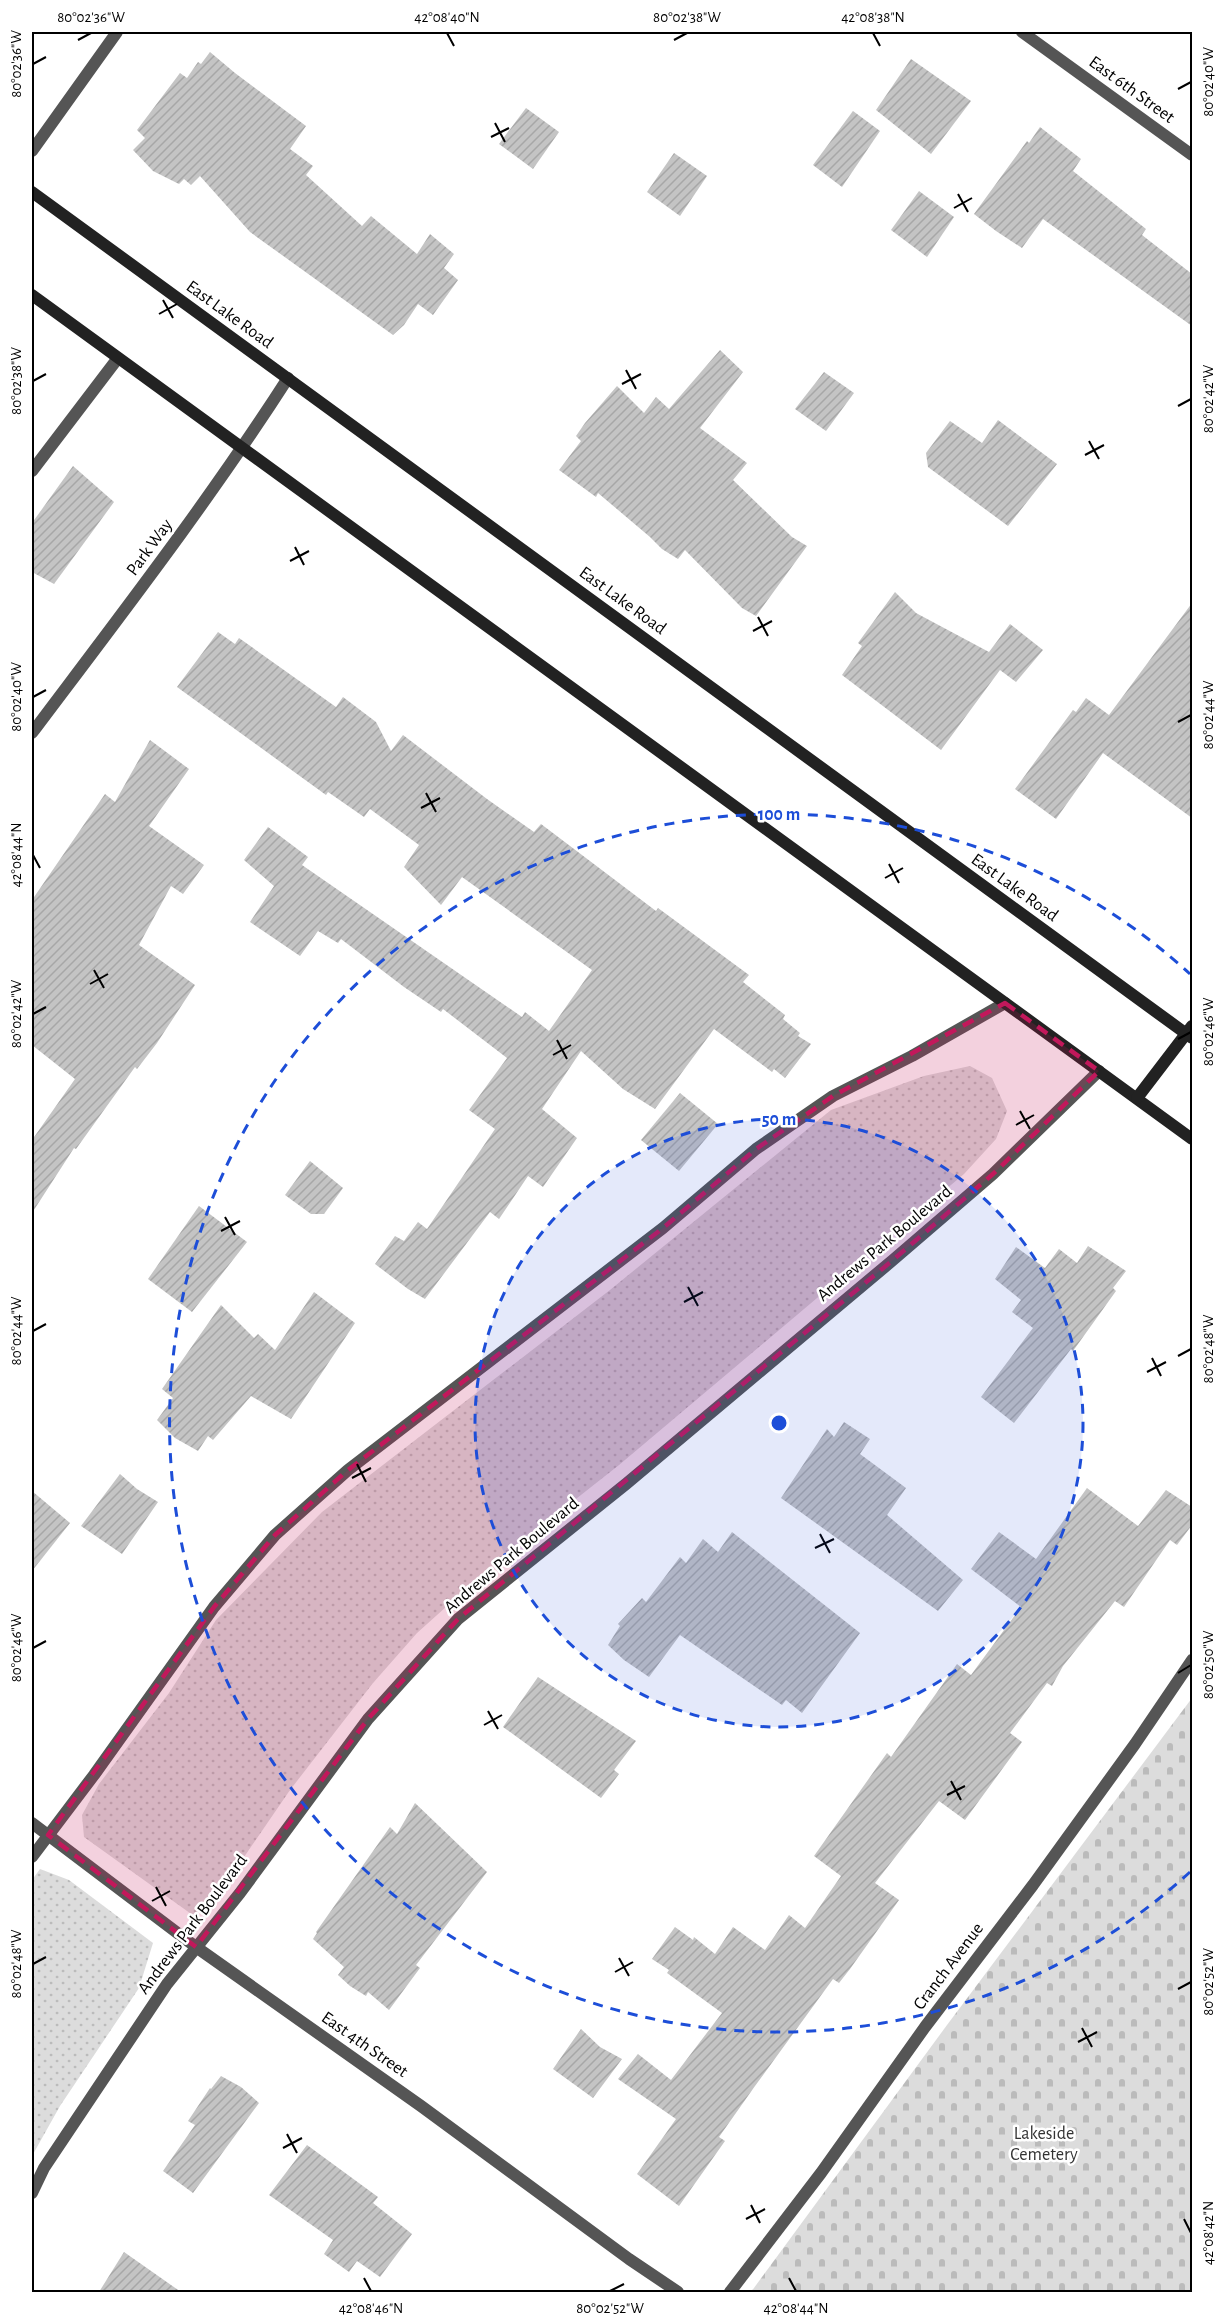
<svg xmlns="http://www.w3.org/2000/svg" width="1224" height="2324" font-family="'Alegreya Sans',sans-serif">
  <defs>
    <pattern id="grass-dots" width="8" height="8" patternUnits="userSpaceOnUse" patternTransform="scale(1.5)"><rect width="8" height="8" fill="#dcdcdc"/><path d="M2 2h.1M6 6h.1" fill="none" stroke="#bbb" stroke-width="1.8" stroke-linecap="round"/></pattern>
    <pattern id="cemetery-stones" width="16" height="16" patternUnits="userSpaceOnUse" patternTransform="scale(1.5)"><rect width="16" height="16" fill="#dcdcdc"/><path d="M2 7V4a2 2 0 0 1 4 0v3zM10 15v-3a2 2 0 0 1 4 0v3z" fill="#bbb"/></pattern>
    <pattern id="building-hatch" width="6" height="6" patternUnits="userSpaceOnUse" patternTransform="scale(1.5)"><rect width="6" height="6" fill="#c4c4c4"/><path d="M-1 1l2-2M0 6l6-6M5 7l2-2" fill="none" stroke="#a7a7a7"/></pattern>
  </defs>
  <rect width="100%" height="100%" fill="#fff"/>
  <g fill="url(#grass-dots)">
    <polygon points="970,1066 992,1078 1007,1111 996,1139 964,1174 619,1465 496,1562 417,1633 373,1683 290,1790 231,1876 194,1916 84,1837 82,1815 99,1784 169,1693 216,1620 322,1512 610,1290 831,1110 924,1076"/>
    <polygon points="40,1869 69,1880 153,1943 139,1988 60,2106 32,2156 32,1880"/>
  </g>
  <polygon fill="url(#cemetery-stones)" points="1192,1698 1192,2292 751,2292 947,2025"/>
  <g fill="url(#building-hatch)">
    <polygon points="210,52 235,73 306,126 290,149 313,166 306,175 362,226 371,216 417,254 430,234 454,254 444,268 458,280 433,315 418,304 404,325 393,335 250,232 200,176 191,185 184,179 179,184 153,171 133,150 145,138 137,130 180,73 187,78 198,62 201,64"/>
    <polygon points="911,59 971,101 931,154 876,110"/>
    <polygon points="526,108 559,132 533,169 499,144"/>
    <polygon points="853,111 880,131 842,187 813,165"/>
    <polygon points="1040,127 1081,159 1073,171 1146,229 1142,235 1192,274 1192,326 1043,219 1022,248 996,231 974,214 1027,141 1029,143"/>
    <polygon points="674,153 707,176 680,216 647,192"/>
    <polygon points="919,191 954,217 927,257 891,230"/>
    <polygon points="720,350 743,372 700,428 747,463 733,480 792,537 807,546 756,616 742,608 685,550 678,559 662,549 650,537 598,493 596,497 559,470 581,441 576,436 585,423 617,386 644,413 656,397 669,409"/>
    <polygon points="824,372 854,393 826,431 795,409"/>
    <polygon points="998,420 1057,464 1008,526 928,467 926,453 950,421 982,443"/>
    <polygon points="73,466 114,502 54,584 32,572 32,523"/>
    <polygon points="895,592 916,613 989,652 1010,624 1043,650 1016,682 1000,670 941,750 842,675 862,646 858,643"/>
    <polygon points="1192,603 1192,818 1103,753 1056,819 1015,789 1073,710 1076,712 1086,698 1109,715"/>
    <polygon points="218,632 235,644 239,638 336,707 343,697 376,722 391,751 403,735 487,799 534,832 541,824 656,911 658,908 749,975 743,982 785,1015 783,1019 800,1033 798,1036 811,1044 785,1078 774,1069 772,1072 714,1029 655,1109 623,1089 581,1051 542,1109 577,1138 543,1187 528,1176 499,1219 490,1212 425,1299 408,1289 375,1264 395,1236 404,1241 418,1222 427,1229 495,1129 469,1110 507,1058 443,1009 441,1012 404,987 341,939 338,943 318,931 300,956 250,922 274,886 244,860 268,827 308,857 302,865 522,1017 525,1012 549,1031 592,970 462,877 441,905 404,867 419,845 370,809 364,817 328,792 326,795 177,687"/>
    <polygon points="150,740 189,769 149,826 204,865 183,894 171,886 139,945 195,985 157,1043 137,1069 135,1067 76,1149 74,1148 32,1213 32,1140 75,1079 32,1045 32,900 105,794 115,802"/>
    <polygon points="680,1093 718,1124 679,1171 641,1140"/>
    <polygon points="310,1161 343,1188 324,1214 311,1214 285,1195"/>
    <polygon points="199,1206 247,1242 192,1312 148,1279"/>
    <polygon points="1088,1246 1126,1271 1113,1288 1116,1291 1073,1351 1071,1349 1014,1423 981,1397 1033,1328 1012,1312 1021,1300 995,1279 1016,1247 1045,1268 1059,1249 1077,1263"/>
    <polygon points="314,1292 355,1323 291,1419 251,1396 213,1440 208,1436 198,1451 175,1438 157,1420 173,1398 162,1389 221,1305 254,1338 258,1334 275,1350"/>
    <polygon points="844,1422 870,1439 860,1454 906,1488 887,1515 963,1580 938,1611 781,1498 827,1429 834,1437"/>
    <polygon points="120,1474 137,1489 158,1502 122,1554 81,1526"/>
    <polygon points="1087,1488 1138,1526 1166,1490 1192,1507 1192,1525 1177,1545 1170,1540 1124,1607 1115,1601 1063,1666 1052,1686 1047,1683 1010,1733 1022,1742 965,1820 939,1801 875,1883 899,1900 850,1969 839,1983 833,1979 755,2086 719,2137 725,2141 679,2206 637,2174 676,2119 618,2079 638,2054 671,2080 722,2013 667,1973 669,1970 652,1959 675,1927 693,1940 694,1937 715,1954 733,1927 765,1950 789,1915 805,1928 841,1876 814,1856 887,1753 891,1757 957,1664 971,1675 1021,1607 971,1569 999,1532 1036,1559"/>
    <polygon points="32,1491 70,1523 32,1571"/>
    <polygon points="732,1532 860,1633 802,1713 786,1700 782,1705 680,1635 649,1677 624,1660 608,1645 620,1626 618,1624 642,1598 646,1602 680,1557 686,1563 703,1539 718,1552"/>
    <polygon points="538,1677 636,1741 614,1770 619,1774 601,1798 503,1727"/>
    <polygon points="415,1803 487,1872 416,1965 420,1968 389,2010 368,1992 366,1996 350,1986 338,1975 344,1967 313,1939 317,1933 316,1932 390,1827 397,1834"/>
    <polygon points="581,2029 600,2047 622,2059 593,2098 553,2069"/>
    <polygon points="221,2076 241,2087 259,2103 193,2193 163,2171 195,2125 188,2121 210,2088 211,2089"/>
    <polygon points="307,2145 378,2197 373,2203 412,2234 380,2277 357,2261 349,2272 324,2254 333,2240 269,2195"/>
    <polygon points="124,2252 181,2292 99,2292"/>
  </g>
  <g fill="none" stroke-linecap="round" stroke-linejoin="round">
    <polyline stroke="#555" stroke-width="12" points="32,471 118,358"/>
    <g stroke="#555" stroke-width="12">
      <polyline points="1022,32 1192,155"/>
      <polyline points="32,151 117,32"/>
      <path d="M32,733C120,616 209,501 288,378"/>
      <polyline points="32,1823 196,1947 421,2106 629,2259 678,2292"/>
      <polyline points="32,1857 94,1775 214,1607 275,1535 348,1470 663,1228 756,1149 833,1096 912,1056 1005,1003"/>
      <polyline points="32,2193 44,2168 167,1984 240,1893 368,1719 458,1619 626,1484 893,1260 993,1174 1099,1071"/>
      <polyline points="730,2292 821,2173 925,2027 1033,1885 1135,1744 1192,1660"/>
    </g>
    <g stroke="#222" stroke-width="12">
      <polyline points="32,192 1192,1038"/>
      <polyline points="32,295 1192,1139"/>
      <polyline points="1137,1098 1192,1026"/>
    </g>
  </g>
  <path fill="#c2185b" fill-opacity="0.2" stroke="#c2185b" stroke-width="4.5" stroke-dasharray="12 8" stroke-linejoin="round" d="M1005,1003L1099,1071L993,1174L893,1260L458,1619L368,1719L196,1947L48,1835L214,1607L275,1535L348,1470L663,1228L756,1149L833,1096Z"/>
  <path fill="none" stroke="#000" stroke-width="2" d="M447,33L454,46M873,33L880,46M78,40L91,33M674,40L687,33M33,64L46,57M1178,89L1191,82M495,123L505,142M491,137L509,128M958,194L968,212M954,208L972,198M163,300L173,318M159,314L177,304M626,370L636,389M33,381L46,374M622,384L641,374M1178,406L1191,399M1089,441L1099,459M1085,455L1104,445M295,547L304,565M290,561L309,551M758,617L768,636M753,631L772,621M33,697L46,690M1178,722L1191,715M426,793L436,812M421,808L440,798M33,855L40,868M889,864L899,883M885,878L903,868M94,970L104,988M90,984L108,974M33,1014L46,1007M1178,1039L1191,1032M557,1040L567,1059M553,1055L571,1045M1020,1111L1030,1129M1016,1125L1034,1115M225,1217L235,1235M221,1231L240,1221M688,1287L698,1306M684,1302L703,1292M33,1331L46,1324M1178,1356L1191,1349M1152,1358L1161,1376M1147,1372L1166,1362M357,1464L366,1482M352,1478L371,1468M820,1534L830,1553M815,1548L834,1539M33,1648L46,1641M1178,1673L1191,1665M488,1711L498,1729M484,1725L502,1715M951,1781L961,1800M947,1795L965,1786M156,1887L166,1906M152,1901L170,1891M619,1958L629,1976M33,1964L46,1957M615,1972L633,1962M1178,1989L1191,1982M1082,2028L1092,2047M1078,2042L1097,2032M287,2134L297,2153M283,2148L302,2138M751,2205L760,2223M746,2219L765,2209M1184,2219L1191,2233M364,2278L371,2291M789,2278L796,2291M610,2291L624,2284"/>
  <circle cx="779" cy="1423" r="304" fill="#1d4ed8" fill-opacity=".12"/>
  <g fill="none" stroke="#1d4ed8" stroke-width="3" stroke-dasharray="10 8">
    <circle cx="779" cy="1423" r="304"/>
    <path d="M1190 1872A609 609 0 1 1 1190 974"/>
  </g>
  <g text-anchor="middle" stroke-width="5" stroke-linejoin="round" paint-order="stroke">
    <g font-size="18" fill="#000" stroke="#fff">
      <text transform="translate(1132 89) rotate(36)" y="6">East 6th Street</text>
      <text transform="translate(230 314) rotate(36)" y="6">East Lake Road</text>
      <text transform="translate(149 547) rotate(-54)" y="6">Park Way</text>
      <text transform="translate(623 600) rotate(36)" y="6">East Lake Road</text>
      <text transform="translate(1015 887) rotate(36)" y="6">East Lake Road</text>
      <text transform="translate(884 1243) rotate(-40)" y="6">Andrews Park Boulevard</text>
      <text transform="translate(511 1555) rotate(-40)" y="6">Andrews Park Boulevard</text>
      <text transform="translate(192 1924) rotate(-53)" y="6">Andrews Park Boulevard</text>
      <text transform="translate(948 1966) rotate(-53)" y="6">Cranch Avenue</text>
      <text transform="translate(365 2044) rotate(35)" y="6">East 4th Street</text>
    </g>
    <g font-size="18" fill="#333" stroke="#fff">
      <text x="1044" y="2139">Lakeside<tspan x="1044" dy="21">Cemetery</tspan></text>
    </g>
  </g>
  <circle cx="779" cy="1423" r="9" fill="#1d4ed8" stroke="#fff" stroke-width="3"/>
  <g font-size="18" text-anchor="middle" font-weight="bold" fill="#1d4ed8" stroke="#fff" stroke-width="5" stroke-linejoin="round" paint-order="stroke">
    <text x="779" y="820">100 m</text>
    <text x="779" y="1125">50 m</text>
  </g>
  <rect width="1224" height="2324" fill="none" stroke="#ffffff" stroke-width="66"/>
  <rect x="33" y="33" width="1158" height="2258" fill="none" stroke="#000" stroke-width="2"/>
  <g font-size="15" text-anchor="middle" fill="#000">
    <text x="91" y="22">80°02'36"W</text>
    <text x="447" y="22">42°08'40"N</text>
    <text x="687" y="22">80°02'38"W</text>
    <text x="873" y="22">42°08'38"N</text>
    <text transform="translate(16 64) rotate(-90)" y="5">80°02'36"W</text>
    <text transform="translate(1208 82) rotate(-90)" y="5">80°02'40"W</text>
    <text transform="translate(16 381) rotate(-90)" y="5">80°02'38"W</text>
    <text transform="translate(1208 399) rotate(-90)" y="5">80°02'42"W</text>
    <text transform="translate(16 697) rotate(-90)" y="5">80°02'40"W</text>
    <text transform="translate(1208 715) rotate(-90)" y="5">80°02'44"W</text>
    <text transform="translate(16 855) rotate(-90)" y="5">42°08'44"N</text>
    <text transform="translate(16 1014) rotate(-90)" y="5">80°02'42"W</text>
    <text transform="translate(1208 1032) rotate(-90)" y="5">80°02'46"W</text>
    <text transform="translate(16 1331) rotate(-90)" y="5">80°02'44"W</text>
    <text transform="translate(1208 1349) rotate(-90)" y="5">80°02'48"W</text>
    <text transform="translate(16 1648) rotate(-90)" y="5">80°02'46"W</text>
    <text transform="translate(1208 1665) rotate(-90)" y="5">80°02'50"W</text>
    <text transform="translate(16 1964) rotate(-90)" y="5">80°02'48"W</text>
    <text transform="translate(1208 1982) rotate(-90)" y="5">80°02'52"W</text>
    <text transform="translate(1208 2233) rotate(-90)" y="5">42°08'42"N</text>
    <text x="371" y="2313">42°08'46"N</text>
    <text x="610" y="2313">80°02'52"W</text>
    <text x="796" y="2313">42°08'44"N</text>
  </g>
</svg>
